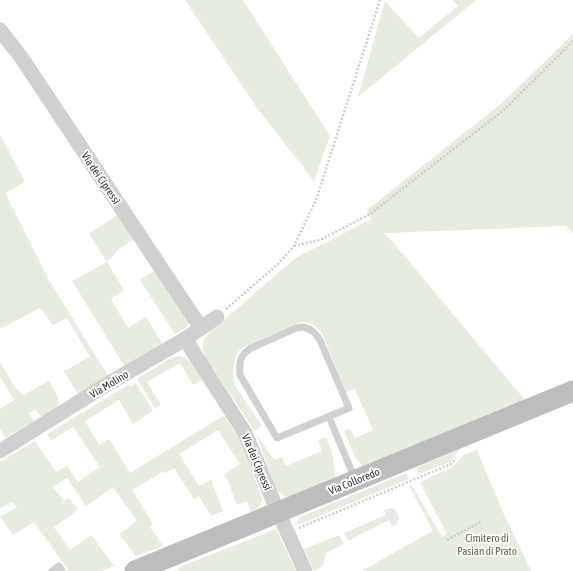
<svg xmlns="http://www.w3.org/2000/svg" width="573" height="571" font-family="'Asap Condensed',sans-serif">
  <rect width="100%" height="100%" fill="#fff"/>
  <g fill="#e6ecdf">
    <polygon points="185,0 243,0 330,136 314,181 257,108"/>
    <polygon points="453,0 476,0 358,97 385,1 419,38 458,6"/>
    <path d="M573,34V233L566,226L385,233L526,401L364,468L355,457L344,431L350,428L355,438L373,430L355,389L346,392L322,333C315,325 310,321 300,322L244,347L239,351L235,358L233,374L234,384L262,426L255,431L205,357C202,345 200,343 209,333L293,260L303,254L372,219L367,210L502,103Z"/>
    <polygon points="0,134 25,182 5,193 49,280 108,376 78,394 64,371 90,357 67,318 53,325 40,308 0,329"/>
    <polygon points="119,214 135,239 119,249 107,262 124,290 111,299 128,328 146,317 162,343 125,367 72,281 107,262 89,234"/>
    <polygon points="156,269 189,322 187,327 175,334 140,280"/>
    <path d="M178,356C191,357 196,369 202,380L193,385L180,363L147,382L161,405L155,408L137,379L171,358Z"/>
    <path d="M0,362L16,389L24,395L49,381C52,387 63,401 57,407C53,411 46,414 41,417L36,409L29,413L34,421L5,438L0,429V409L14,400L0,376Z"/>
    <path d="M136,383L153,411L133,424L119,400L85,421L99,445L109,439L130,473L223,416L236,433L244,447L262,499C262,505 257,509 251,512L247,501L237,505L225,474L240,464L218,430L179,454L199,486L211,480L223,511L211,516L199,496L194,499L174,468L165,473L164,471L132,490L153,524L150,527L163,546L136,556L119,534L137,521L113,487L86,506L67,478L53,487L64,501L69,498L78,510L54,527L70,550L91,535L114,566L101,571H69L34,522L13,535L0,517L17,507L12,502L0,508V462L35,441L56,472L67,466L78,482L100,467L73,427L51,441L47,434L128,385L130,387Z"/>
    <path d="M256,434L274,460L282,457L286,466L322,451L318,440L326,437L332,452L336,480L290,497C283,496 278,493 275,486Z"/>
    <polygon points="460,449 450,462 419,474 416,468"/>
    <polygon points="477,450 500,505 500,506 531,571 363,571 363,570 433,531 409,486 412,485 442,537 447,534 420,482 453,467 464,455"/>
    <polygon points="406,473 409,479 295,526 296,523 300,517"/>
    <path d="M392,508C400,513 401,522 393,527L389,520L348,541L344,533L386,515L384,510Z"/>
    <polygon points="276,529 296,571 179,571 177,568"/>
    <polygon points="339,535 344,544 326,553 323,566 314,571 304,549"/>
  </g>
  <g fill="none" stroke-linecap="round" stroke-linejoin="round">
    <g stroke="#cdcdcd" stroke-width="2.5" stroke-dasharray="2 2" stroke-linecap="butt">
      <polyline points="294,246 320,240 370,214 505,109 573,41"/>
      <polyline points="226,309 278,264 294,246 316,200 380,0"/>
      <polyline points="299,528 451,464 456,458"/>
      <polyline points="447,540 481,522"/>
    </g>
    <g stroke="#d0d0d0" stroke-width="7">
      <path d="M303,327C312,329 315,333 320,340L349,408L277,438L240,375C239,362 240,355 251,348L296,328Z"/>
      <polyline points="329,417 355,479"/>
      <polyline points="52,571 59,566 62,571"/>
    </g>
    <g stroke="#d0d0d0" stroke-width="15">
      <polyline points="0,30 21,57 201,328"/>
      <polyline points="185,339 245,433 278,512 305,571"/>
      <polyline points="0,451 111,382 185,339 217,317"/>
    </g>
    <polyline stroke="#bdbdbd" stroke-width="21" points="135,571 573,391"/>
  </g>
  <g text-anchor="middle" stroke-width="4" stroke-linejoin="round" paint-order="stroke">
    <g font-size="11" fill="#333" stroke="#fff">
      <text transform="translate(101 178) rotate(56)" y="4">Via dei Cipressi</text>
      <text transform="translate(109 384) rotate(-31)" y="4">Via Molino</text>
      <text transform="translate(257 462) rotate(67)" y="4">Via dei Cipressi</text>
      <text transform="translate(354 481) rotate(-22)" y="4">Via Colloredo</text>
    </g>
    <g font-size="11" fill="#56703f" stroke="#fff">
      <text x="487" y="542">Cimitero di<tspan x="487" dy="13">Pasian di Prato</tspan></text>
    </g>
  </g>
</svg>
